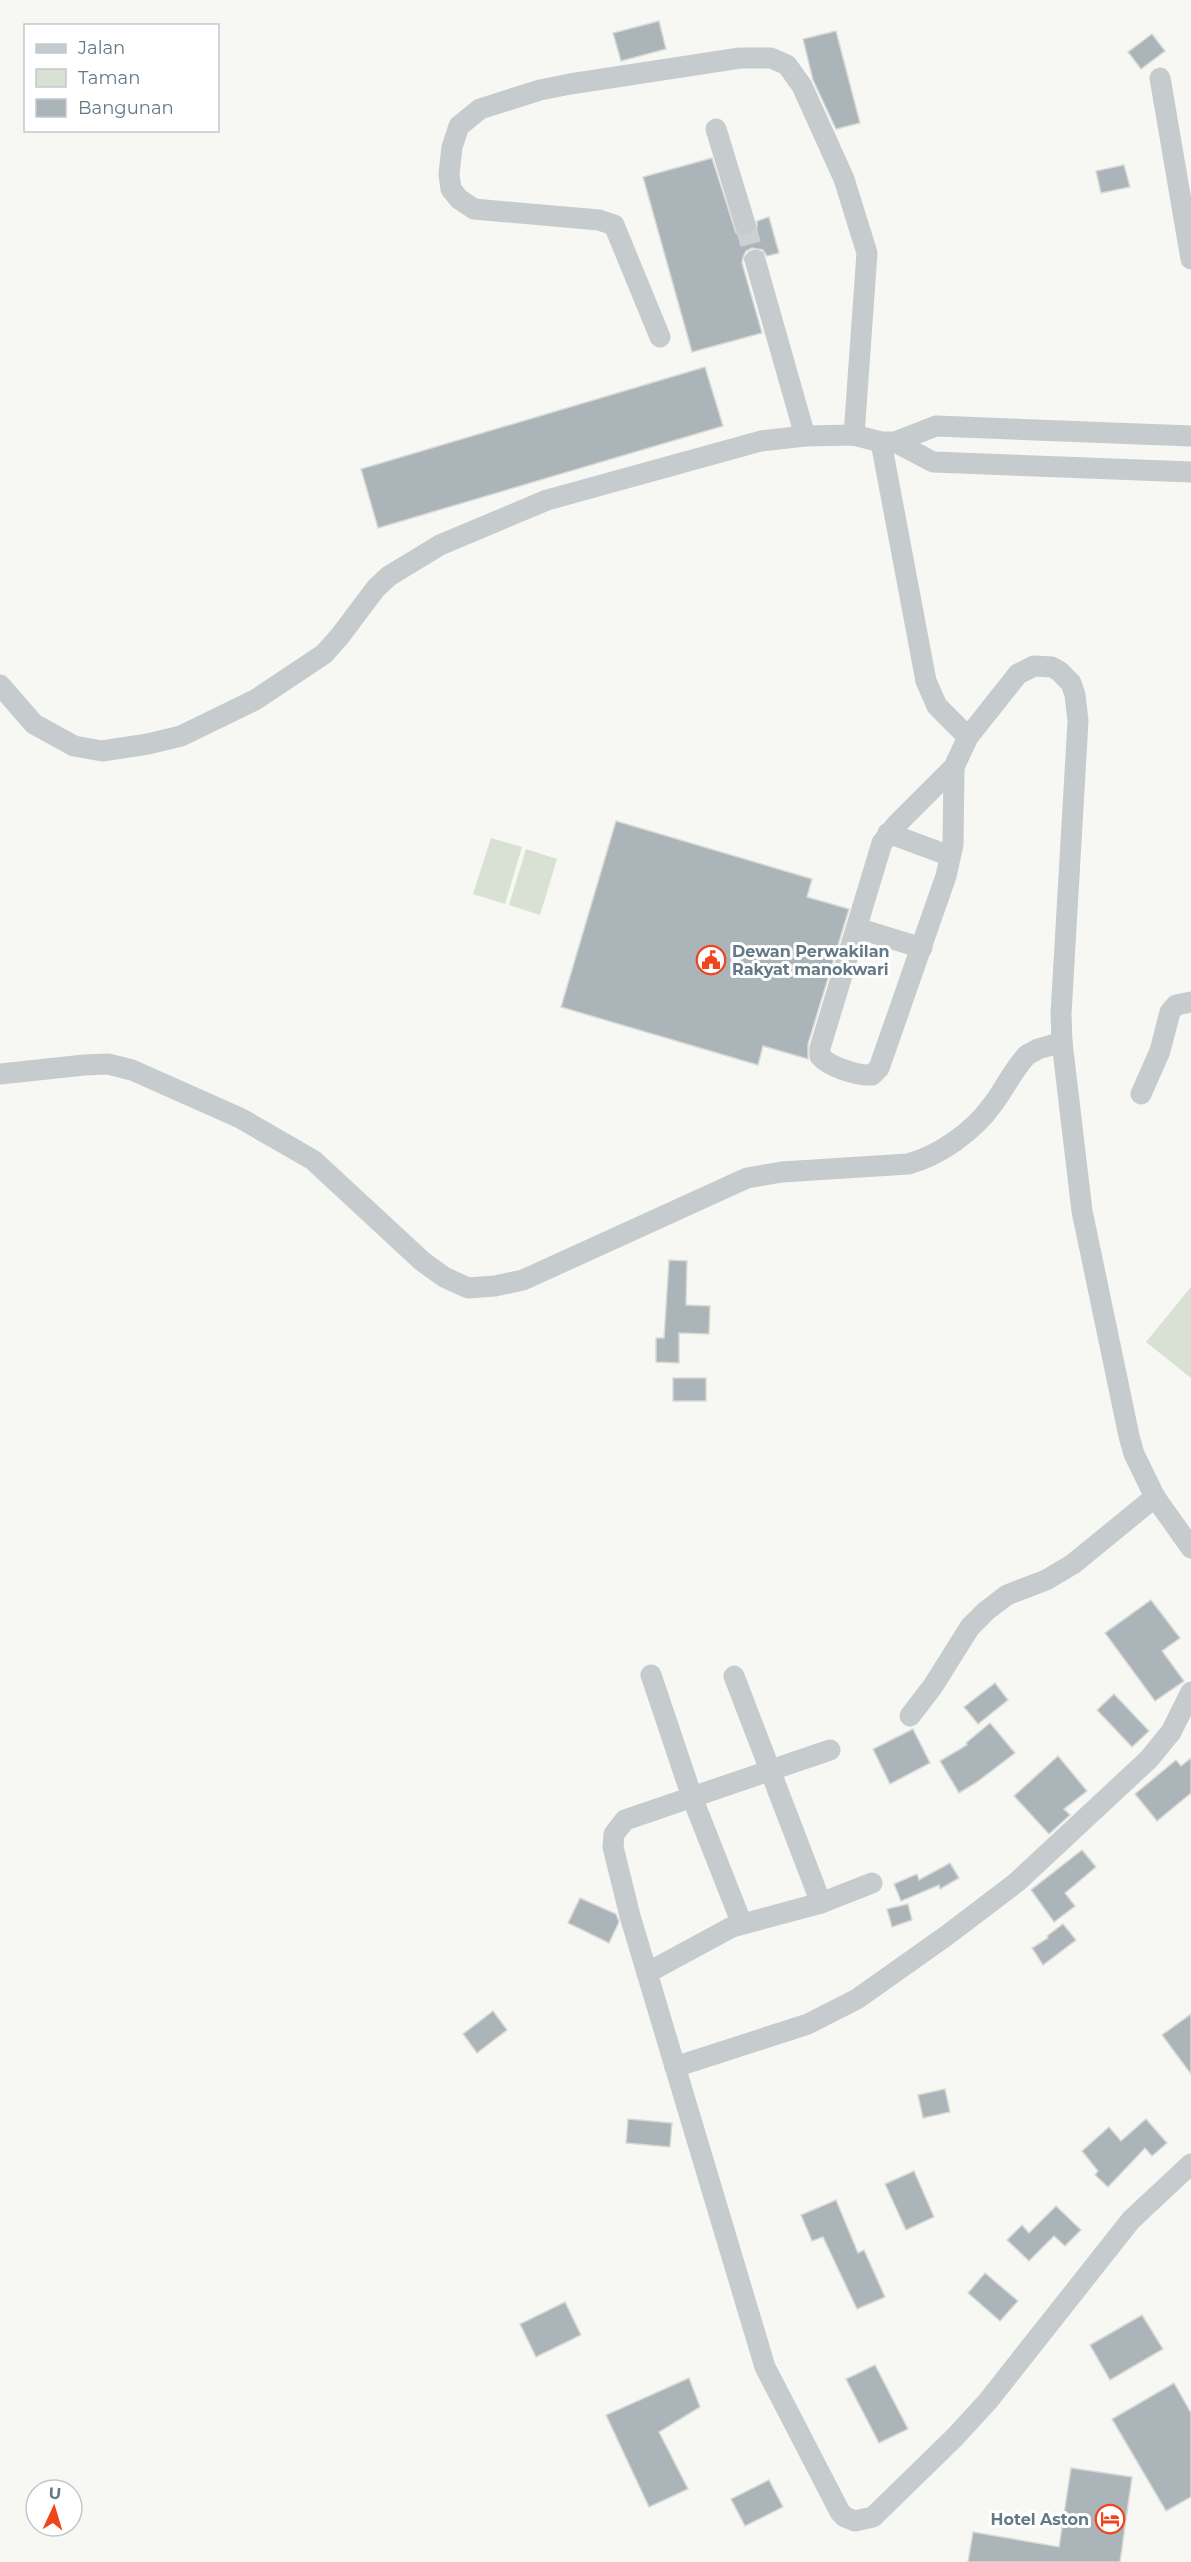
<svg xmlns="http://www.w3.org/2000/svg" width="1191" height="2562" font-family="Montserrat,sans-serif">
  <rect width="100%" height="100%" fill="#f7f7f4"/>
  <g fill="#d9e0d4">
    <polygon points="491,838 522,847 505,904 473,894"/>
    <polygon points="526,849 557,859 540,915 509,905"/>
    <polygon points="1191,1287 1191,1378 1146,1342"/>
  </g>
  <g fill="#abb4b9" stroke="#d9d9d6" stroke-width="1.5">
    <polygon points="659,21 666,49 621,61 613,33"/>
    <polygon points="836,31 860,123 836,129 813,80 803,39"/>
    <polygon points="1152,34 1165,51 1141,69 1128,52"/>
    <polygon points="712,158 736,233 742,236 749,236 757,227 757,221 769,217 779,253 767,256 763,250 752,248 746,251 743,257 742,263 762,333 692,352 643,177"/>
    <polygon points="1124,165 1130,187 1101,193 1096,171"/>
    <polygon points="705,367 723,426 378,528 361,469"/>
    <polygon points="616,821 812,879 807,897 849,909 808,1044 808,1059 763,1046 758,1065 561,1007"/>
    <polygon points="669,1260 687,1261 686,1305 710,1306 709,1334 679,1333 679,1363 656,1362 656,1338 664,1338"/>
    <rect x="673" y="1378" width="33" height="23"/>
    <polygon points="1151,1600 1180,1638 1162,1651 1184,1681 1155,1701 1105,1633"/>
    <polygon points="995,1683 1008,1700 978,1724 964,1707"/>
    <polygon points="1114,1694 1149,1731 1132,1747 1097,1710"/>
    <polygon points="990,1723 1015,1753 977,1782 959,1793 940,1761 967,1745 966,1743"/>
    <polygon points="913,1729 930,1763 890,1784 873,1749"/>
    <polygon points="1058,1756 1087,1791 1064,1809 1070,1815 1049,1834 1014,1796"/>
    <polygon points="1191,1758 1191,1793 1157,1821 1135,1794 1176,1760 1181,1766"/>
    <polygon points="1082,1850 1096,1867 1065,1893 1075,1906 1054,1922 1031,1890"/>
    <polygon points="950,1863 959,1878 940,1889 939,1885 901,1901 894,1884 917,1874 919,1880"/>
    <polygon points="580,1898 616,1914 619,1922 609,1943 568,1923"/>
    <polygon points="908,1904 912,1920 892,1927 887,1909"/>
    <polygon points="1063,1924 1076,1940 1043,1965 1032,1948 1048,1938 1047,1936"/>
    <polygon points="493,2011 507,2030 477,2053 463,2034"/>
    <polygon points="1191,2014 1191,2074 1162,2035"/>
    <polygon points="945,2089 950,2112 923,2118 918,2095"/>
    <polygon points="628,2119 672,2123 670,2147 626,2143"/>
    <polygon points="1146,2119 1167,2143 1152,2156 1145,2148 1108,2187 1095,2175 1098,2171 1082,2151 1109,2127 1121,2141"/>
    <polygon points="914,2171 934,2217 906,2230 885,2184"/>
    <polygon points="836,2200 858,2253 864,2250 885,2297 857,2309 823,2237 812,2241 801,2215"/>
    <polygon points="1056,2206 1081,2230 1065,2246 1054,2236 1029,2261 1007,2240 1022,2225 1029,2233"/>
    <polygon points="985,2273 1018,2301 1000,2321 968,2293"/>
    <polygon points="565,2302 581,2335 536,2357 520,2324"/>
    <polygon points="1142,2315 1163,2349 1110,2380 1090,2345"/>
    <polygon points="875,2365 908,2429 879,2443 846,2379"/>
    <polygon points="689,2378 700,2407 659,2432 688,2489 649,2507 606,2415"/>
    <polygon points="1174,2383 1191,2413 1191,2497 1166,2511 1112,2419"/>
    <polygon points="1071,2468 1132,2477 1120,2562 968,2562 973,2532 1059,2547"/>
    <polygon points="769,2480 783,2507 745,2526 731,2499"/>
  </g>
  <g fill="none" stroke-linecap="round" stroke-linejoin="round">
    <polyline stroke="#cbd1d3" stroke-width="21" stroke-dasharray="21 10" stroke-linecap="butt" points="745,224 755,260"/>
    <g stroke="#c6cbcd" stroke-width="21">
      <polyline points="1160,78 1191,259"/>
      <polyline points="716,129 745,224"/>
      <polyline points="755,260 805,436"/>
      <polyline points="660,337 614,225 599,220 474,209 459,199 451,189 449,174 452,147 459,126 480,109 540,90 570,84 740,58 771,58 787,65 802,86 844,179 867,253 854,435"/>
      <polyline points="881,442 926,681 937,706 968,737"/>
      <polyline points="895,442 933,462 1191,472"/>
      <polyline points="0,685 34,724 74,746 102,751 148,744 181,736 255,700 324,654 340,636 376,588 389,576 440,545 547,500 761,441 805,436 854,435 881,442 895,442 936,426 1191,436"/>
      <path d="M954,767L953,845L946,876L879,1068L872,1075C858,1076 829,1067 820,1056V1048L882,843L896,825L954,767L968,737L1018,674L1034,666L1052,667L1059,671L1071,683L1075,695L1078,721L1061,1014L1062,1042L1082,1211L1129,1436L1134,1454L1155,1497L1191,1548"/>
      <polyline points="888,833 950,856"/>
      <polyline points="857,928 922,948"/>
      <path d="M0,1074L84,1065L108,1064L132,1070L240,1118L313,1160L422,1261L444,1277L468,1288L495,1286L523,1280L747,1178L782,1172L908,1164C939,1156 974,1131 993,1104C1005,1088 1013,1070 1027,1055L1038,1049L1062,1042"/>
      <polyline points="1141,1094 1160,1051 1170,1012 1176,1005 1191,1002"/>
      <polyline points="651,1675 692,1797 742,1924"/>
      <polyline points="734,1676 821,1903"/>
      <polyline points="910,1716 933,1686 970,1627 986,1611 1007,1595 1046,1580 1073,1564 1155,1497"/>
      <polyline points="830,1750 625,1820 614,1834 613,1847 630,1916 765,2367 840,2512 845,2517 855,2521 873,2517 955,2437 988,2401 1131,2220 1191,2164"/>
      <polyline points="647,1973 732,1927 821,1903 872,1883"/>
      <polyline points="675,2067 808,2024 857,1999 946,1936 1017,1882 1149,1759 1171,1732 1191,1692"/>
    </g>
  </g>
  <defs>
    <g id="civic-ring" transform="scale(1.5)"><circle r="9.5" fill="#fff" stroke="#ef441c" stroke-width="1.5"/><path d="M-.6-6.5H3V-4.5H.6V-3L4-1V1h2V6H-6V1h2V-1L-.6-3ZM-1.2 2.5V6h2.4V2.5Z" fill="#ef441c"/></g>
    <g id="hotel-ring" transform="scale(1.5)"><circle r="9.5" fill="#fff" stroke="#ef441c" stroke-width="1.5"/><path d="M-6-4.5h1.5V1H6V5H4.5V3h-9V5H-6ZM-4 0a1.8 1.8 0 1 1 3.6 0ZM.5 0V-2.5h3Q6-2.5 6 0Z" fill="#ef441c"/></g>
  </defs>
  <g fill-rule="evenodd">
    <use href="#civic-ring" x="711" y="960"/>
    <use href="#hotel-ring" x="1110" y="2519"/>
  </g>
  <g text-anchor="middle" stroke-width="6" stroke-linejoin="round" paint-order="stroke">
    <g font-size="16" font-weight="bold" fill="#647987" stroke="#fff" text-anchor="start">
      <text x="732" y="957">Dewan Perwakilan<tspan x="732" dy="18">Rakyat manokwari</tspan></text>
      <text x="1089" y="2525" text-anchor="end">Hotel Aston</text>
    </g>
  </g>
  <rect x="24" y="24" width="195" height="108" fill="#ffffff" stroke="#c1c9cf" stroke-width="1.5"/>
  <rect x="36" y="44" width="30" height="9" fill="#c6cbcd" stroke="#c1c9cf" stroke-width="1.5"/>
  <text x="78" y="54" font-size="18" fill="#647987">Jalan</text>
  <rect x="36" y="69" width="30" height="18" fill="#d9e0d4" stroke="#c1c9cf" stroke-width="1.5"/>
  <text x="78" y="84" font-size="18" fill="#647987">Taman</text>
  <rect x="36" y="99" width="30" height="18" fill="#abb4b9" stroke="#c1c9cf" stroke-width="1.5"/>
  <text x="78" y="114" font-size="18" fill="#647987">Bangunan</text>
  <g transform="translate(54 2508) rotate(4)"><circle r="28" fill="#ffffff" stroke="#c1c9cf" stroke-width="1.5"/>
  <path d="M0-4.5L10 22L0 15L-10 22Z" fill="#ef441c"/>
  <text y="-9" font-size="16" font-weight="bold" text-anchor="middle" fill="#647987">U</text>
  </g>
</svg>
